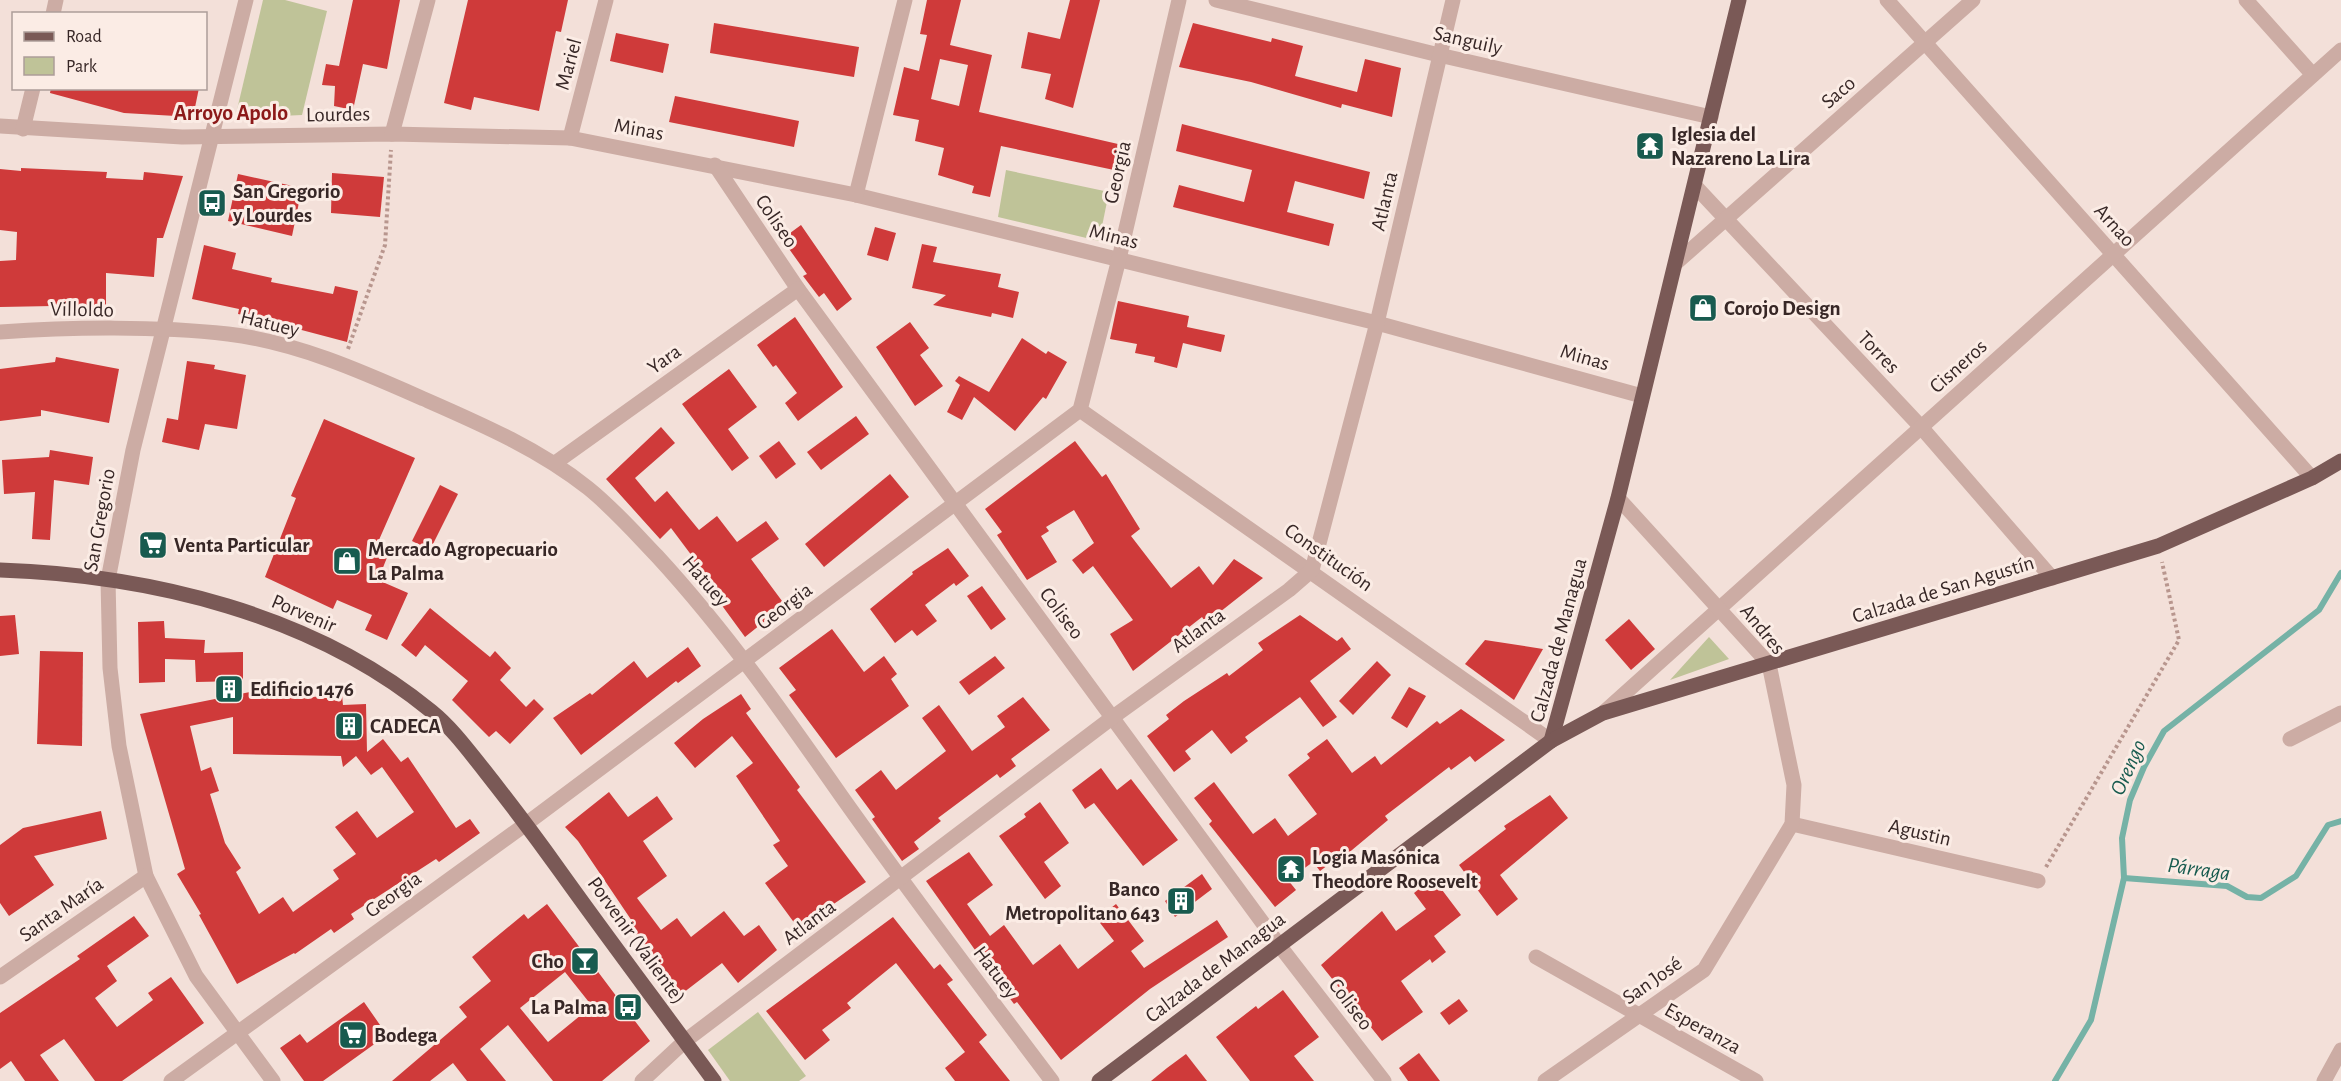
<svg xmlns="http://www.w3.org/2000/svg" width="2341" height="1081" font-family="'Alegreya Sans',sans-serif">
  <rect width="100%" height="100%" fill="#f3e0d9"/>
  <g fill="#bfc398">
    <polygon points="263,0 285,0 327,11 302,115 235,118"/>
    <polygon points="1006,170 1109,192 1099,241 998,217"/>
    <polygon points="1709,637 1729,659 1670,680"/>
    <polygon points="758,1012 806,1076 799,1081 730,1081 708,1050"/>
  </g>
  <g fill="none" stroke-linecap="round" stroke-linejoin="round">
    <g stroke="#75b2a6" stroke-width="6">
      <polyline points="2124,878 2227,886 2247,897 2261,898 2296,876 2328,825 2341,821"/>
      <polyline points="2055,1081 2091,1020 2124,878 2122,838 2130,800 2144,767 2164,731 2319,610 2341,573"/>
    </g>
  </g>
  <g fill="#cf3a3a" fill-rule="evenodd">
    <polygon points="353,0 400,0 387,69 363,64 353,110 334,106 335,86 322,85 326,64 339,66"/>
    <polygon points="468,0 568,0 561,32 556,31 539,111 474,97 471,110 444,103"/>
    <path d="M927,0H961L950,45L992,55L979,112L1118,144L1114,170L1001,146L990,197L972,193L974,186L938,175L944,148L915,141L919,120L893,115L904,67L919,71L927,35L920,34ZM940,59L968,65L959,106L931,99Z"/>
    <polygon points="1070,0 1100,0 1073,108 1045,99 1051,74 1021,68 1028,32 1060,39"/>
    <polygon points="714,23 859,47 854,77 710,53"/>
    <polygon points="1193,23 1271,42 1272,38 1303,46 1295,76 1357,92 1365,59 1401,68 1392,117 1342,104 1341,108 1251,82 1179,67"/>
    <polygon points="616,33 669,44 663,73 610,61"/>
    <polygon points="51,88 199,88 193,117 124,113 50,93"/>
    <polygon points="675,96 799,121 794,147 669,122"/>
    <polygon points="1182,124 1370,172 1364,199 1295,181 1287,212 1334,224 1329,246 1173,207 1179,185 1244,202 1252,170 1176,151"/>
    <polygon points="21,168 107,172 106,178 143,180 144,172 183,176 163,238 157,238 154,277 106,273 106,305 0,307 0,261 16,260 17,232 0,230 0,169 21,171"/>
    <polygon points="332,173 384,177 380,217 331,213"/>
    <polygon points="238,174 302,188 292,236 228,221"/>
    <polygon points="801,225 852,299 837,311 824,293 819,297 803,276 807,274 782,239"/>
    <polygon points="875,227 896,233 888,261 867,255"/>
    <polygon points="922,244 937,247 933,262 1001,274 998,287 1019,292 1013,318 992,313 991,317 933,305 946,295 912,288"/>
    <polygon points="204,245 236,253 232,269 272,278 271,282 333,294 335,286 358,291 347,342 294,328 295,324 238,314 239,309 192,299"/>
    <polygon points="1118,301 1189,316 1187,327 1225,335 1221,352 1183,343 1177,368 1154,362 1155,357 1135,353 1137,344 1110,339"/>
    <polygon points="795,317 843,387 798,421 785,403 797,393 776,365 773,367 757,345"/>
    <polygon points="910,322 929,348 920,355 943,386 915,406 876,347"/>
    <polygon points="1022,338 1046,354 1048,351 1067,362 1046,399 1043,397 1015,431 974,397 962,420 947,412 960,385 955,381 959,376 989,392"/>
    <polygon points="56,357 119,369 109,423 41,410 41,416 0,421 0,369 55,362"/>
    <polygon points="187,361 215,365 214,369 246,375 237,429 205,424 199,450 162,442 167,418 178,420"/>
    <polygon points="729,369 757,407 728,429 749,458 732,471 682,404"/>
    <polygon points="856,416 869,434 821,470 807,452"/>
    <polygon points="324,419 415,458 375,549 388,555 378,580 408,593 387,640 365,630 372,615 337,600 333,609 265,577 296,498 291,496"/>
    <polygon points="661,427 675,443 635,478 655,502 667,491 699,530 717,516 737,542 766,521 779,539 751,559 785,605 745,637 688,559 692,556 671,528 660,539 606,479"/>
    <polygon points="779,441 796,464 776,479 759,456"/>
    <polygon points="1075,441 1102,477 1106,474 1140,529 1131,536 1171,588 1199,566 1213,585 1234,559 1263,578 1206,623 1202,617 1133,671 1110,634 1133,620 1093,566 1083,574 1072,560 1094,543 1074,510 1046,527 1049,531 1041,536 1057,562 1027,580 997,535 1002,532 985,509"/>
    <polygon points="50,450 93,457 89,485 54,480 50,540 32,539 35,492 4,494 2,460 49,457"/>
    <polygon points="890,474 909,497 824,567 805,544"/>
    <polygon points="440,485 458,494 430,550 412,541"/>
    <polygon points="948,548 969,576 956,586 954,583 925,605 937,621 917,636 912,630 895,643 870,609 913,574 912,572"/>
    <polygon points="982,586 1006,619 991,630 967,596"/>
    <polygon points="430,608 490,657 495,651 511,668 500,680 526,707 534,699 544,709 510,744 496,731 489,737 452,700 468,681 425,645 416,657 401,645"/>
    <polygon points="15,615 19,654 0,656 0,616"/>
    <polygon points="1300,615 1337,641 1342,637 1351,649 1310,681 1337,717 1323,727 1300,697 1245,737 1248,741 1231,754 1212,730 1185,751 1191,759 1174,772 1147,736 1169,719 1166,715 1184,701 1227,673 1229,676 1263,650 1258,643"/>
    <polygon points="1629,619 1655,649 1631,670 1605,640"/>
    <polygon points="164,621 165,638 205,640 204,653 243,652 243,681 196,682 195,660 165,659 165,682 139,683 138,622"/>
    <polygon points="832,629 864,672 884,656 897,674 891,679 909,706 836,758 789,695 796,690 779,668"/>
    <polygon points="1485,640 1543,649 1514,700 1465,664"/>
    <polygon points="688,647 701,666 678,683 676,681 581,755 553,718 590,693 592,695 634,661 647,678"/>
    <polygon points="40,651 83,652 82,746 37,744"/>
    <polygon points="995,656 1005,668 969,695 959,682"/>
    <polygon points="1377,661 1391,675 1353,715 1339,701"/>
    <polygon points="1409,687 1426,696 1407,728 1391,718"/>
    <path d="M255,691L312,692V697L342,695L343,705L366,704L367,752L383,739L401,762L408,757L456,828L470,819L480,833L439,862L436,859L351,914L354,919L334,933L331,929L295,954L294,953L237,984L199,915L201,914L177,874L185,869L140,714ZM233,717V754L341,756L343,767L356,756L371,775L382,767L414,812L377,838L357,811L335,827L356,854L333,870L339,879L293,912L283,897L259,914L236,872L241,868L225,843L210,794L219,791L211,767L201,771L190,726Z"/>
    <polygon points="741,694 751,709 746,713 800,787 797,790 866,882 816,916 818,919 801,932 765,883 788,866 773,845 780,841 736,776 753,763 732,736 695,768 674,743 703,719"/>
    <polygon points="1023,697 1050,730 1011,759 1016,766 1000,778 997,774 938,818 941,821 914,842 919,849 902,861 872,819 875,817 855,790 881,770 896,790 946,751 922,718 939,705 972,751 1005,727 997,716"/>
    <polygon points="1461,709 1505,740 1475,762 1470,756 1451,770 1449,767 1385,816 1388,820 1346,855 1344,853 1320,871 1313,862 1288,880 1296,890 1275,907 1209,824 1212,821 1194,798 1214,782 1253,834 1275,818 1288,836 1317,814 1288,775 1310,758 1307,754 1327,739 1352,773 1375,756 1381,765 1437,721 1440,724"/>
    <polygon points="1101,768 1117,790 1131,779 1178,840 1143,866 1094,803 1085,809 1072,790"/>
    <polygon points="609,792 628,817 657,796 673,819 643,841 667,876 637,898 661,930 677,918 691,937 724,911 744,936 759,925 777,950 738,983 722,963 679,996 641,946 629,927 634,924 578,841 565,827"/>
    <polygon points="1550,795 1568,818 1500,875 1518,899 1497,916 1459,865 1506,829 1504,826"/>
    <polygon points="1040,802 1069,843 1044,862 1061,886 1045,899 999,836 1026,817 1024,814"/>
    <polygon points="101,811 107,839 34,856 54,885 9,916 0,903 0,845 23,828"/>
    <polygon points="969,852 993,885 967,904 990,936 1004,925 1033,965 1060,944 1078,969 1114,941 1097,919 1116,904 1144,941 1131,951 1144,968 1217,920 1228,937 1150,989 1061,1060 1017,1002 1014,1004 1002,988 926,881"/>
    <polygon points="1202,874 1212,889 1175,917 1165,901"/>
    <polygon points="1433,878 1461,915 1434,936 1446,952 1432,963 1430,959 1401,981 1423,1012 1382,1041 1321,965 1382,911 1396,931 1426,909 1414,893"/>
    <path d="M547,904L650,1041L602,1081H553L508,1025L480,1049L506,1081H467L453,1063L430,1081H392L467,1017L459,1007L491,981L472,957L524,914L528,919ZM565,972L592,1006L548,1042L520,1008Z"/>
    <polygon points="134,916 149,936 107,966 117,981 95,998 117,1027 153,1000 148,993 171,977 204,1023 122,1081 95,1081 64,1039 40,1055 59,1081 25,1081 11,1061 0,1069 0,1013 80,959 77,956"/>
    <polygon points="893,917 934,969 940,964 953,980 947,984 987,1035 979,1042 1010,1081 955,1081 945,1068 965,1052 896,963 847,1003 851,1008 822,1030 830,1040 805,1060 766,1011"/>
    <polygon points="1283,990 1319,1037 1294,1056 1314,1081 1250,1081 1216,1037 1256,1006 1258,1009"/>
    <polygon points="1459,999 1468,1011 1449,1025 1440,1013"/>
    <polygon points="364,1002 387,1035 323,1081 304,1081 280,1048 300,1034 307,1043"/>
    <polygon points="1419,1053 1440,1081 1408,1081 1399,1068"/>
    <polygon points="1186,1054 1207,1081 1151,1081 1167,1068"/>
  </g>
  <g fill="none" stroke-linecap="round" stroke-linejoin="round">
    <g stroke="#b8968e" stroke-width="4" stroke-dasharray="3 3" stroke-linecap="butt">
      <polyline points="348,349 385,245 391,150"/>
      <polyline points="2046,867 2179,640 2162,562"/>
    </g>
    <g stroke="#ccaca4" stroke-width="15">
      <polyline points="246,0 133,450 108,580 110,668 119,746 146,876 196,976 273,1081"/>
      <polyline points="1216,0 1439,55 1711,117"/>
      <polyline points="1887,0 2312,478"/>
      <polyline points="2246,0 2313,75"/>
      <polyline points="53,14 56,0"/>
      <polyline points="0,126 182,137 392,134 570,138 856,195 1377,323 1642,396"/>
      <polyline points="23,129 33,88"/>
      <polyline points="392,134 428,0"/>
      <polyline points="570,138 606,0"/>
      <polyline points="715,165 798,289 1279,945 1384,1081"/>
      <polyline points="1695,186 1921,427 2052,578"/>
      <polyline points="856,195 905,0"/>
      <polyline points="1676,263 1973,0"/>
      <path d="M0,332C71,327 158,326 228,334C296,342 363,372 424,399C481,424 539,449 588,488C613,508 635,533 657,556C726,631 784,714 842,797C910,893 981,987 1052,1081"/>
      <polyline points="1080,410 1551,741"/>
      <polyline points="555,463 798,289"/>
      <polyline points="1603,713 2341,50"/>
      <polyline points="2290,739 2341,713"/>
      <polyline points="1792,824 2038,881"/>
      <polyline points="1536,957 1756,1081"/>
      <polyline points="0,977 146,876"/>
      <polyline points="171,1081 526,824 1080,410 1119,259 1179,0"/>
      <polyline points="642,1081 685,1041 1113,717 1289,590 1312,570 1377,323 1453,0"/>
      <polyline points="1545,1081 1704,970 1792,824 1794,785 1769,664 1618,498"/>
      <polyline points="2324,1081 2341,1050"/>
    </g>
    <g stroke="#7a5956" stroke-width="15">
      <path d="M0,570C150,575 313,614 431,711C452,728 468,750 484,770C510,803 535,836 560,871C610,941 663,1011 714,1081"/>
      <polyline points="1551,741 1618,498 1739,0"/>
      <polyline points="1099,1081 1551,741 1603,713 2158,546 2312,478 2341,461"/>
    </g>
  </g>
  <defs>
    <g id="temple-square" transform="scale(1.5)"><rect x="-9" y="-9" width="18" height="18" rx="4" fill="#185b4f" stroke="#fbece5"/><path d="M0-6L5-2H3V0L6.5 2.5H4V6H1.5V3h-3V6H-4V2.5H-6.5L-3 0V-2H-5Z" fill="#fff"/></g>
    <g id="bus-square" transform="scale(1.5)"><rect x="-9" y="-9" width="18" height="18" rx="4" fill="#185b4f" stroke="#fbece5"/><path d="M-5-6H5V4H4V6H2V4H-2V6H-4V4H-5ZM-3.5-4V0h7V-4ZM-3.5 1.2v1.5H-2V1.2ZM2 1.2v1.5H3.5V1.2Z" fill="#fff"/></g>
    <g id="shop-square" transform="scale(1.5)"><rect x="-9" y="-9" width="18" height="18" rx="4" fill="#185b4f" stroke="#fbece5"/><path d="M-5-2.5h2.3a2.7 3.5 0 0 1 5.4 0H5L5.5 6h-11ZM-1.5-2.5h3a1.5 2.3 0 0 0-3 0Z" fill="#fff"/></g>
    <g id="supermarket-square" transform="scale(1.5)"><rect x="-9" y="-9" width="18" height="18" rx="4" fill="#185b4f" stroke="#fbece5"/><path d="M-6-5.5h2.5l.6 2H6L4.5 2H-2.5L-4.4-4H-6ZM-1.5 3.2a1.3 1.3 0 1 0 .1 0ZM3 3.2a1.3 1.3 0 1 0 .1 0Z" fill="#fff"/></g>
    <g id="building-square" transform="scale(1.5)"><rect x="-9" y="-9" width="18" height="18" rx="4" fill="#185b4f" stroke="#fbece5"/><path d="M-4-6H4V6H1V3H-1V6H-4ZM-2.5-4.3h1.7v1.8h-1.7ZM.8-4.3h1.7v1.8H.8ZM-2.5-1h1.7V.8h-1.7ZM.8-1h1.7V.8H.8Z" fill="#fff"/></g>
    <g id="bar-square" transform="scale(1.5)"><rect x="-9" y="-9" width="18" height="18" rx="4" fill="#185b4f" stroke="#fbece5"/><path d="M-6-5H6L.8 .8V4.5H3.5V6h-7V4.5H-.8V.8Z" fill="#fff"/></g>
  </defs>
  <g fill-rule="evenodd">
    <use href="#temple-square" x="1650" y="146"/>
    <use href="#bus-square" x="212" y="203"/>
    <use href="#shop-square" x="1703" y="308"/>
    <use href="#supermarket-square" x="153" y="545"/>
    <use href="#shop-square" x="347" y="561"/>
    <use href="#building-square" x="229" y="689"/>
    <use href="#building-square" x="349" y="726"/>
    <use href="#temple-square" x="1291" y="869"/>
    <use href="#building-square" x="1181" y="901"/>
    <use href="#bar-square" x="585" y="961"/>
    <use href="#bus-square" x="628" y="1007"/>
    <use href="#supermarket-square" x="353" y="1035"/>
  </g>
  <g text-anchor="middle" stroke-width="6" stroke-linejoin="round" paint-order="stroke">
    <g font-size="21" fill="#372726" stroke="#fbece5">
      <text transform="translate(1468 40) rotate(13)" y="7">Sanguily</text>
      <text transform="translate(568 64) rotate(-75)" y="7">Mariel</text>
      <text transform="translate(1838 92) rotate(-41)" y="7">Saco</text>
      <text transform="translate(338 114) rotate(-1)" y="7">Lourdes</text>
      <text transform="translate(639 129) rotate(10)" y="7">Minas</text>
      <text transform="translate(1117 172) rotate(-77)" y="7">Georgia</text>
      <text transform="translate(1384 201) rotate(-77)" y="7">Atlanta</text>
      <text transform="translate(777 221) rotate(56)" y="7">Coliseo</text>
      <text transform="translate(2115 225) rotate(48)" y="7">Arnao</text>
      <text transform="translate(1114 236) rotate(14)" y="7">Minas</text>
      <text transform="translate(82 309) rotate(1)" y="7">Villoldo</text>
      <text transform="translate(270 323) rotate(14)" y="7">Hatuey</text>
      <text transform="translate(1879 352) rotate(46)" y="7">Torres</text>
      <text transform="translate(1585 357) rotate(16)" y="7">Minas</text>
      <text transform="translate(664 359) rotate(-36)" y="7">Yara</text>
      <text transform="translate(1958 366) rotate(-42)" y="7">Cisneros</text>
      <text transform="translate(99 520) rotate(-80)" y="7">San Gregorio</text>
      <text transform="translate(1329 557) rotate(35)" y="7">Constitución</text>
      <text transform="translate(706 581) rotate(49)" y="7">Hatuey</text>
      <text transform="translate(1943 589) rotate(-17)" y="7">Calzada de San Agustín</text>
      <text transform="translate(784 606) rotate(-37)" y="7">Georgia</text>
      <text transform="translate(304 613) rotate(23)" y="7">Porvenir</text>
      <text transform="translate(1062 613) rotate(53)" y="7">Coliseo</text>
      <text transform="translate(1763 629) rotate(51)" y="7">Andres</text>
      <text transform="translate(1198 630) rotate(-36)" y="7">Atlanta</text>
      <text transform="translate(1558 640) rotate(-75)" y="7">Calzada de Managua</text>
      <text transform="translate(1920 832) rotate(13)" y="7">Agustin</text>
      <text transform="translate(393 894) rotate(-36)" y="7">Georgia</text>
      <text transform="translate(61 909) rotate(-35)" y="7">Santa María</text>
      <text transform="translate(809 922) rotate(-37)" y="7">Atlanta</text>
      <text transform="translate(637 940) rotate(54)" y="7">Porvenir (Valiente)</text>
      <text transform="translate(1215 967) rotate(-37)" y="7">Calzada de Managua</text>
      <text transform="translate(996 972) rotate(53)" y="7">Hatuey</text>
      <text transform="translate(1652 980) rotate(-35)" y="7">San José</text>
      <text transform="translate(1351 1004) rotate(53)" y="7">Coliseo</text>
      <text transform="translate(1703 1028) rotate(29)" y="7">Esperanza</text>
    </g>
    <g font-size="21" font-weight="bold" fill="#372726" stroke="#fbece5" text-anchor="start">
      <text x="1671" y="141">Iglesia del<tspan x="1671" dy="24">Nazareno La Lira</tspan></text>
      <text x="233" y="198">San Gregorio<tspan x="233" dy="24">y Lourdes</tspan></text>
      <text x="1724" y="315">Corojo Design</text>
      <text x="174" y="552">Venta Particular</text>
      <text x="368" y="556">Mercado Agropecuario<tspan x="368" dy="24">La Palma</tspan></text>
      <text x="250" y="696">Edificio 1476</text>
      <text x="370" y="733">CADECA</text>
      <text x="1312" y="864">Logia Masónica<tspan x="1312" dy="24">Theodore Roosevelt</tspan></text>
      <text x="1160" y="896" text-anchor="end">Banco<tspan x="1160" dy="24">Metropolitano 643</tspan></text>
      <text x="564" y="968" text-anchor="end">Cho</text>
      <text x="607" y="1014" text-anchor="end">La Palma</text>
      <text x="374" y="1042">Bodega</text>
    </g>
    <g font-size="22" font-weight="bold" fill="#8c1919" stroke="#fbece5">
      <text x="231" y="120">Arroyo Apolo</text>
    </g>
    <g font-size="22" font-style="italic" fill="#185b4f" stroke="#fbece5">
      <text transform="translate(2127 767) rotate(-66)" y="8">Orengo</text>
      <text transform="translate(2199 868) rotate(8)" y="8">Párraga</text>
    </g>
  </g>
  <rect x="12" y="12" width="195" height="78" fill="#fbece5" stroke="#ad9d99" stroke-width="1.5"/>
  <rect x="24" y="32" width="30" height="9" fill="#7a5956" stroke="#ad9d99" stroke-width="1.5"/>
  <text x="66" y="42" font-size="18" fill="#372726">Road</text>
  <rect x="24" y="57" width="30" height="18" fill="#bfc398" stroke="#ad9d99" stroke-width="1.5"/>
  <text x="66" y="72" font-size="18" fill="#372726">Park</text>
</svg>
